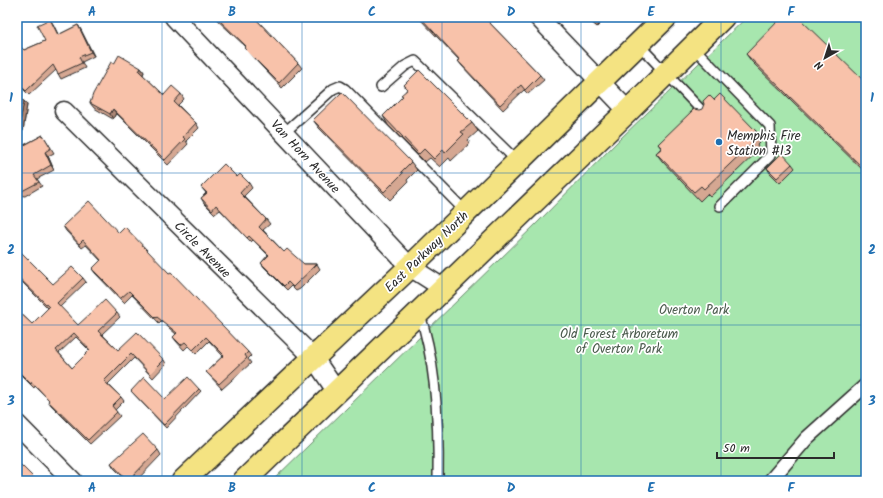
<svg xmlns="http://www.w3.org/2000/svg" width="883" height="498" font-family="Kalam,sans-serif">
  <rect width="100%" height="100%" fill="#fff"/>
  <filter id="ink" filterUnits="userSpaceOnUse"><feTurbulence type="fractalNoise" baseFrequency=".025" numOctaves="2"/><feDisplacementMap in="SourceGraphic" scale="8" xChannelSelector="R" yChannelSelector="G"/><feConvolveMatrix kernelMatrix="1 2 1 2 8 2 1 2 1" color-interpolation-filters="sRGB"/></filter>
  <g filter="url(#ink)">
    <polygon fill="#a7e6ae" stroke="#69886c" points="747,17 866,17 866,481 272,481 536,224 621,138"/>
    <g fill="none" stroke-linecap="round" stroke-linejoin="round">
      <g stroke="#2b2b2b" stroke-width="12">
        <g id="service">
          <polyline points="638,44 704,113"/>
          <polyline points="693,47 770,126 771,155 720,206"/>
          <polyline points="381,87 405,66 415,61 518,162"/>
          <polyline points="284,133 333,89 340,86 345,89 466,212"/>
          <path d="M419,312C437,363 439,427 438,481"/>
        </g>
      </g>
      <g stroke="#2b2b2b" stroke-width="16">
        <polyline id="pedestrian" points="770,481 807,438 866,385"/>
      </g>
      <g stroke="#2b2b2b" stroke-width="21">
        <g id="minor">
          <polyline points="174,17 410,267 443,288"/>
          <polyline points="538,17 628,111"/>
          <polyline points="64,111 313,357 337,392"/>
          <polyline points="17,424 73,481"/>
        </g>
      </g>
      <g stroke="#2b2b2b" stroke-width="25">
        <g id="primary">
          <polyline points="183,481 410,267 666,17"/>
          <polyline points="244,481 628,111 723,17"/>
        </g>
      </g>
      <use href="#service" stroke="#fff" stroke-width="9"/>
      <use href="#pedestrian" stroke="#fff" stroke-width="13"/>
      <use href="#minor" stroke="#fff" stroke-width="18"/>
      <use href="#primary" stroke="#f4e382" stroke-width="22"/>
    </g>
    <g fill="#d5a792" stroke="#2b2b2b" fill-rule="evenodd">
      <polygon points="214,17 254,17 298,63 302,68 282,88 248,52 244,48 246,47"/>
      <polygon points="418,17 484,17 540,75 544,80 528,94 524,90 503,110 462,66 458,61 459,60"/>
      <polygon points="584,17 606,17 597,27 590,21 589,22"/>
      <polygon points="53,24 58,35 78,25 81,30 94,56 82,62 85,68 61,79 56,70 29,95 17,83 17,43 24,50 45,41"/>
      <polygon points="746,54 866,83 866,173 752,62"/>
      <polygon points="114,64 141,68 144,72 143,75 164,95 181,94 184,99 178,105 196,123 199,128 186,141 188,144 168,165 116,113 113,119 94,108 90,103"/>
      <polygon points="404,85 472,123 478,131 468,140 470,143 451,161 449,158 440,167 430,158 425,162 388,125 383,116 402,97 407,89"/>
      <polygon points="17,99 24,101 27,105 23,131 17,130"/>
      <polygon points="714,100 756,131 762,140 757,145 760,149 710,197 707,194 700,201 662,161 656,153 661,148 658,144"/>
      <polygon points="313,120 411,162 417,170 407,180 408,182 390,200 319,128"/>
      <polygon points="43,135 54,153 48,156 54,170 37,179 42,186 25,196 17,195 17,143 20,147"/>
      <polygon points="792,164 795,168 780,183 770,173 767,168"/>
      <polygon points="237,177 249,183 252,188 244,196 266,219 270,224 263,230 284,252 304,264 317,264 320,269 300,289 296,291 291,286 287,290 264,267 261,263 268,255 253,240 251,242 220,210 215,214 204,203 201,198 206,193 201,187"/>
      <polygon points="63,226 119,233 169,273 248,352 251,356 248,359 251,363 222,389 210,376 206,372 223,356 209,341 196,354 188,346 184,350 176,341 173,337 176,334 161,321 159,323 132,295 124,303 95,273 92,269 101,261 86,245 82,248 66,231"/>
      <path d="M17,248L53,284L83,278L86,282L60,307L78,325L117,313L120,317L102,334L118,350L164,360L166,364L153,378L134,358L108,384L121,397L124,401L115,410L120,416L90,444L51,405L48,401L49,400L35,386L34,388L17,371V310L32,324L48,308L17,277ZM76,337L90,351L72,368L59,353Z"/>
      <polygon points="199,389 201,391 166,428 131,391 165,399"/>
      <polygon points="158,450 161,455 136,481 127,481 114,468 111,463"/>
    </g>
    <g fill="#ae8877" stroke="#2b2b2b">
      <polygon points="599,17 606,17 597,27 593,23"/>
      <polygon points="50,19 53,24 61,40 58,35"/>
      <polygon points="78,25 81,30 94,56 91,52"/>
      <polygon points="141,68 144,72 142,76 139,71"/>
      <polygon points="24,101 27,105 23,131 19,127"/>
      <polygon points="113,109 116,113 113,119 110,114"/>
      <polygon points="17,143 20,148 17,152"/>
      <polygon points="45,152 48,156 54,170 51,165"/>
    </g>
    <g fill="#f8c2aa" stroke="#2b2b2b" fill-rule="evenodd">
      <polygon points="216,17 254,17 298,63 279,83 244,48 246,46"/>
      <polygon points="420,17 484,17 540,75 525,90 521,85 500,105 458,61 460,60"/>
      <polygon points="588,17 599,17 593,23"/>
      <polygon points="782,17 798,17 866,83 866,171 746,54"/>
      <polygon points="50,19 58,35 78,25 91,52 79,57 82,63 58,74 53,65 26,91 17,82 17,43 24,50 45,41 37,25"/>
      <polygon points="119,55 141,68 139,71 164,95 172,86 181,94 174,102 196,123 183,137 185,139 165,160 113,109 110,114 90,103 93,94 111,62 114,64"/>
      <polygon points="419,70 472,123 461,132 464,134 445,153 443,150 434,159 424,149 419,154 383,116 403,96 401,95 408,89 404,85"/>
      <polygon points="342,92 411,162 401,172 403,173 384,192 313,120"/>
      <polygon points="720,94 756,131 750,137 754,141 704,189 701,186 694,192 656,153 662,148 658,144 694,109 699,110 702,109 704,104 703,101 709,95 714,100"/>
      <polygon points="17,99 24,101 19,127 17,126"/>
      <polygon points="43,135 51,148 45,152 51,165 34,175 39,182 22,191 17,191 17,149"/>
      <polygon points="782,153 792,164 777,178 767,168"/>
      <polygon points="224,164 237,177 240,174 249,183 240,193 266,219 259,227 284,252 287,249 304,264 317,264 296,284 293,287 288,282 284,286 261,263 269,255 249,236 247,238 216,205 212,210 201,198 207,193 201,187"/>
      <polygon points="89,201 119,233 125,227 169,273 171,272 248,352 245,355 247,358 219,384 206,372 224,355 206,337 193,350 185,342 181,345 173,337 177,333 157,317 156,318 129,291 121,298 92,269 101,260 83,240 79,244 63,226"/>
      <path d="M17,248L53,284L72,267L83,278L57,303L78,325L105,300L117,313L98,331L118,350L137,332L164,360L150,374L131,354L104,381L121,397L112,406L117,412L88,440L48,401L49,400L32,382L31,384L17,370V310L32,324L49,307L17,276ZM74,333L90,350L72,368L56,350Z"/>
      <polygon points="144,377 165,399 188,377 199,389 164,425 131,391"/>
      <polygon points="143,434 158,450 128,481 111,463"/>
      <polygon points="21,465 37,481 17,481 17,469"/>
    </g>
  </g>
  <path fill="none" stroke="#1f6fb2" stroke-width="1" stroke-opacity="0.55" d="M162,17V481M302,17V481M442,17V481M581,17V481M721,17V481M17,173H866M17,325H866"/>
  <circle fill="#1f6fb2" stroke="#fff" stroke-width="1.5" cx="719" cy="142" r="4"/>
  <g text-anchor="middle" stroke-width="3.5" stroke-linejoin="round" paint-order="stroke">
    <g font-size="13" fill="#2b2b2b" stroke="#fff" text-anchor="start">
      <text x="727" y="140">Memphis Fire<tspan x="727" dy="15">Station #13</tspan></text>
    </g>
    <g font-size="13" fill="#2b2b2b" stroke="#fff">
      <text transform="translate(306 156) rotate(47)" y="5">Van Horn Avenue</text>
      <text transform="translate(203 249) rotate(45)" y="5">Circle Avenue</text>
      <text transform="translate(426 251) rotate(-44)" y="5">East Parkway North</text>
    </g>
    <g font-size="13" fill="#4a5a4c" stroke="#fff">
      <text x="694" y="314">Overton Park</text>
      <text x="619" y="338">Old Forest Arboretum<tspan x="619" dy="15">of Overton Park</tspan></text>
    </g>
  </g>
  <rect width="883" height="498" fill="none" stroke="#fff" stroke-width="44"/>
  <g transform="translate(825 58) rotate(219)" stroke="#ffffff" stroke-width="3" paint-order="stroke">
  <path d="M0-3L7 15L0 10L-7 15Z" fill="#2b2b2b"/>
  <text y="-6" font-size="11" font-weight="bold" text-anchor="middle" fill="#2b2b2b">N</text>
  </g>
  <path d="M717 452v6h117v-6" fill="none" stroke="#2b2b2b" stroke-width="2"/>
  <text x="723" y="452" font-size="12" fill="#2b2b2b" stroke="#ffffff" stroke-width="3" paint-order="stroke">50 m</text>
  <rect x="22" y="22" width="839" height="454" fill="none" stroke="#1f6fb2" stroke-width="1.5"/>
  <g font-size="13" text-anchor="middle" font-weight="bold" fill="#1f6fb2">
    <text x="92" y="16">A</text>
    <text x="232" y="16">B</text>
    <text x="372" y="16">C</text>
    <text x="511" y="16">D</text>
    <text x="651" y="16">E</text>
    <text x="791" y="16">F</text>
    <text x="11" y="102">1</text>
    <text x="872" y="102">1</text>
    <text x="11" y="254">2</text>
    <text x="872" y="254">2</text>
    <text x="11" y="405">3</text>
    <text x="872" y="405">3</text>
    <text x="92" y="492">A</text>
    <text x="232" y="492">B</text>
    <text x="372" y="492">C</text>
    <text x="511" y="492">D</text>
    <text x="651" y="492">E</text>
    <text x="791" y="492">F</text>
  </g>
</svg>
